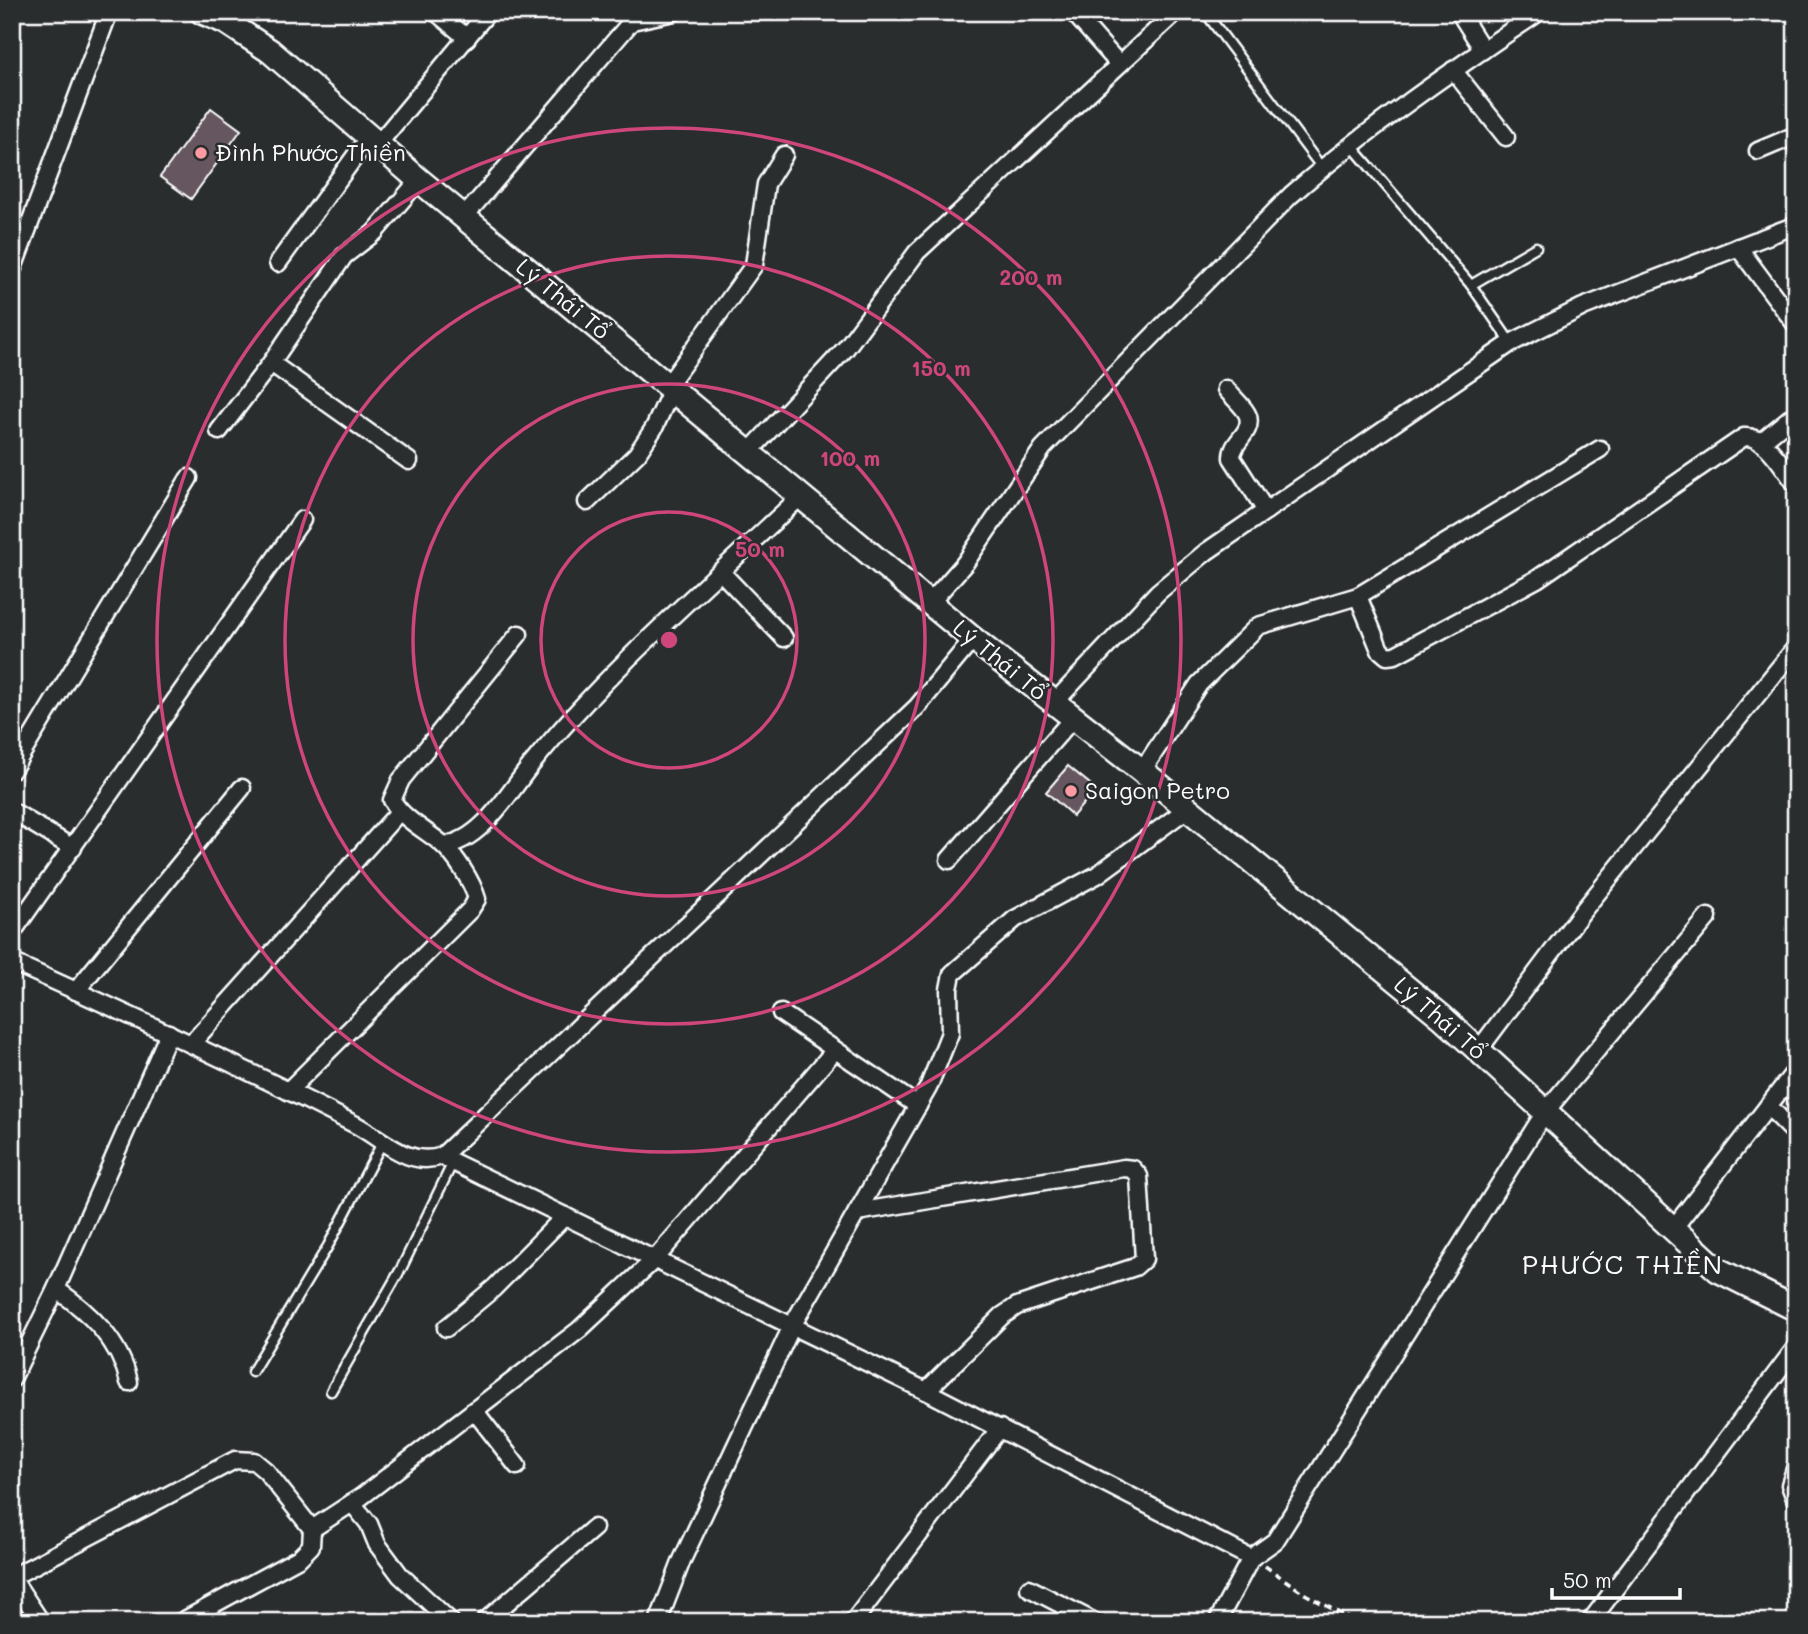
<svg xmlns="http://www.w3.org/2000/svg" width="1808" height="1634" font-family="Mali,sans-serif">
  <rect width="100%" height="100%" fill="#2a2d2e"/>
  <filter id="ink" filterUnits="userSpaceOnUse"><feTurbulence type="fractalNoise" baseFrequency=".0143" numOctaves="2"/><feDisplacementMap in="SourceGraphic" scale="14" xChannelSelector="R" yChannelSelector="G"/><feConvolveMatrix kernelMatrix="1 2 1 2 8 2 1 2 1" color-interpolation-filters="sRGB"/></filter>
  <g filter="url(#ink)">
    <g fill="#655661" stroke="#fff" stroke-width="2">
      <polygon points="211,108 241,130 191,199 160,177"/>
      <polygon points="1068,766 1096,789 1073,816 1046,792"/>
    </g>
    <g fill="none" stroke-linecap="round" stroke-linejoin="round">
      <g stroke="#fff" stroke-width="13">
        <g id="lane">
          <polyline points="1205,12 1322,168"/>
          <polyline points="1352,146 1471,285 1511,343"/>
          <polyline points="1471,285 1536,247"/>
          <polyline points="252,1372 328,1246 383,1141"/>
          <polyline points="331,1391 402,1267 453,1162"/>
        </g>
      </g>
      <g stroke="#fff" stroke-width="21">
        <g id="street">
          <polyline points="436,12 467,38"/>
          <polyline points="1073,12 1118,63"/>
          <polyline points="1459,12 1483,50"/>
          <polyline points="1453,70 1506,137"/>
          <polyline points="378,144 488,12"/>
          <polyline points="1758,151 1796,135"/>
          <polyline points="464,217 632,21 674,12"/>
          <polyline points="1738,247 1796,325"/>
          <polyline points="278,263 369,137"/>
          <polyline points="12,271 109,12"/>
          <polyline points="271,363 409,461"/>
          <polyline points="668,385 754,265 766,184 784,155"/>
          <path d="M1226,389C1232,397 1245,407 1248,416C1253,434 1231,441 1232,458L1266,511"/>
          <polyline points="219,431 271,363 344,256 374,233 419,180"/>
          <polyline points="1762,441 1796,413"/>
          <polyline points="749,452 846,348 917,252 1176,12"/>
          <polyline points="587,502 637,454 654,428 672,389"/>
          <polyline points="721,572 784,638"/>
          <path d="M1358,596L1380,650L1387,656L1395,655L1537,579L1744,437C1766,435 1783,468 1796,484"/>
          <path d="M930,603L965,563L1043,448L1291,195C1368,128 1454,69 1539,12"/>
          <polyline points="1054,703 1158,592 1206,552 1511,343 1583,307 1796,225"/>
          <polyline points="12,770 189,478"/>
          <polyline points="1142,771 1199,684 1258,626 1358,596 1600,449"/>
          <polyline points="12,811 73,848"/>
          <path d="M444,845C481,842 509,792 531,765C611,666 710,583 802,495"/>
          <polyline points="949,860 1073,718"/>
          <polyline points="12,933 302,520"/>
          <path d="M12,962C128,1014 243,1067 356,1125C384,1140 409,1168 442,1156L453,1162L926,1391L1251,1558L1275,1541L1545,1112L1708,917"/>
          <polyline points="76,991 242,788"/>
          <polyline points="781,1013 918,1106"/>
          <polyline points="191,1044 399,812"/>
          <polyline points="1478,1051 1582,912 1796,647"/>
          <path d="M288,1091L470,910L477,899C472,881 455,855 441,843C424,829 403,819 392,800L401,780L519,634"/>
          <polyline points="1768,1106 1796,1134"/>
          <polyline points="442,1156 917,707 973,639"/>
          <polyline points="857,1212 1124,1168 1133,1169 1139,1176 1144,1259 1135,1267 1017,1306 1002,1316 926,1391"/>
          <polyline points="1672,1230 1796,1070"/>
          <path d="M56,1289C89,1312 120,1341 129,1382"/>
          <polyline points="446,1328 494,1288 565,1216"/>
          <polyline points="12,1379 56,1289 169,1033"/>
          <polyline points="474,1410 517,1466"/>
          <polyline points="1796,1466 1790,1485 1796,1501"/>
          <polyline points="352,1503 369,1524 377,1544 400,1575 451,1622"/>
          <polyline points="312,1529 361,1497 579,1330 655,1259 835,1050"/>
          <polyline points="12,1577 235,1460 254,1461 266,1471 312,1529 311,1546 299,1558 181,1622"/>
          <polyline points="12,1578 41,1622"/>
          <polyline points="1029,1588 1095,1622"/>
          <polyline points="484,1622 594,1528"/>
          <polyline points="658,1622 682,1560 792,1326 928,1088 950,1033 949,989 952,974 1015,919 1097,875 1187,809"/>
          <polyline points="853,1622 1000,1428"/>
          <polyline points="1217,1622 1251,1558"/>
          <polyline points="1590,1622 1796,1347"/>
        </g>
      </g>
      <g stroke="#fff" stroke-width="28">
        <polyline id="secondary" points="202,12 226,22 270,51 419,180 973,639 1142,771 1442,1017 1718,1270 1796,1309"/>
      </g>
      <polyline stroke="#fff" stroke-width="3.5" stroke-dasharray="7 5" stroke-linecap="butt" points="1265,1566 1305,1594 1356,1622"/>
      <use href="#lane" stroke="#2a2d2e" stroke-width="8"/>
      <use href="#street" stroke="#2a2d2e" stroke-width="16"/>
      <use href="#secondary" stroke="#2a2d2e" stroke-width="23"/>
    </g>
  </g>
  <g fill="none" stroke="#ce467c" stroke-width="3.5">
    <circle cx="669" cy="640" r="128"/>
    <circle cx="669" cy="640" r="256"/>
    <circle cx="669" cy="640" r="384"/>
    <circle cx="669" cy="640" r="512"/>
  </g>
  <g fill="#ff9aa2" stroke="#2a2d2e" stroke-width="2.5">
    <circle cx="201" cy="153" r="7"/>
    <circle cx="1071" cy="791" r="7"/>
  </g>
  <g text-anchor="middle" stroke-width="5" stroke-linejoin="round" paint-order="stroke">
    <g font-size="23" fill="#fff" stroke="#2a2d2e" text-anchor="start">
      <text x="215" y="161">Đình Phước Thiền</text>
      <text x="1085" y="799">Saigon Petro</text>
    </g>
    <g font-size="23" fill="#fff" stroke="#2a2d2e">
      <text transform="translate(563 299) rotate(39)" y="8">Lý Thái Tổ</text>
      <text transform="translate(1000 660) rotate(39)" y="8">Lý Thái Tổ</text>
      <text transform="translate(1440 1018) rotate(41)" y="8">Lý Thái Tổ</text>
    </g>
    <g font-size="26" letter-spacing="2" fill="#fff" stroke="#2a2d2e">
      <text x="1623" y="1274">PHƯỚC THIỀN</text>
    </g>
  </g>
  <circle cx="669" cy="640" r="10" fill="#ce467c" stroke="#2a2d2e" stroke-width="3.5"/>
  <g font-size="21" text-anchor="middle" font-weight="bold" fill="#ce467c" stroke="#2a2d2e" stroke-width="5" stroke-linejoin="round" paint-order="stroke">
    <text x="1031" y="285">200 m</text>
    <text x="941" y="376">150 m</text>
    <text x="850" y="466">100 m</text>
    <text x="760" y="557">50 m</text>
  </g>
  <rect width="1808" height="1634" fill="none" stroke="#2a2d2e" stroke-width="42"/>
  <rect x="21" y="21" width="1766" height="1592" fill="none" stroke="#fff" stroke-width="2.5" filter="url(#ink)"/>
  <path d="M1552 1588v10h128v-10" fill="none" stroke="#ffffff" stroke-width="3.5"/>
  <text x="1563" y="1588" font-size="21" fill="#ffffff" stroke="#2a2d2e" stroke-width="5" paint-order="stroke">50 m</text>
</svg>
